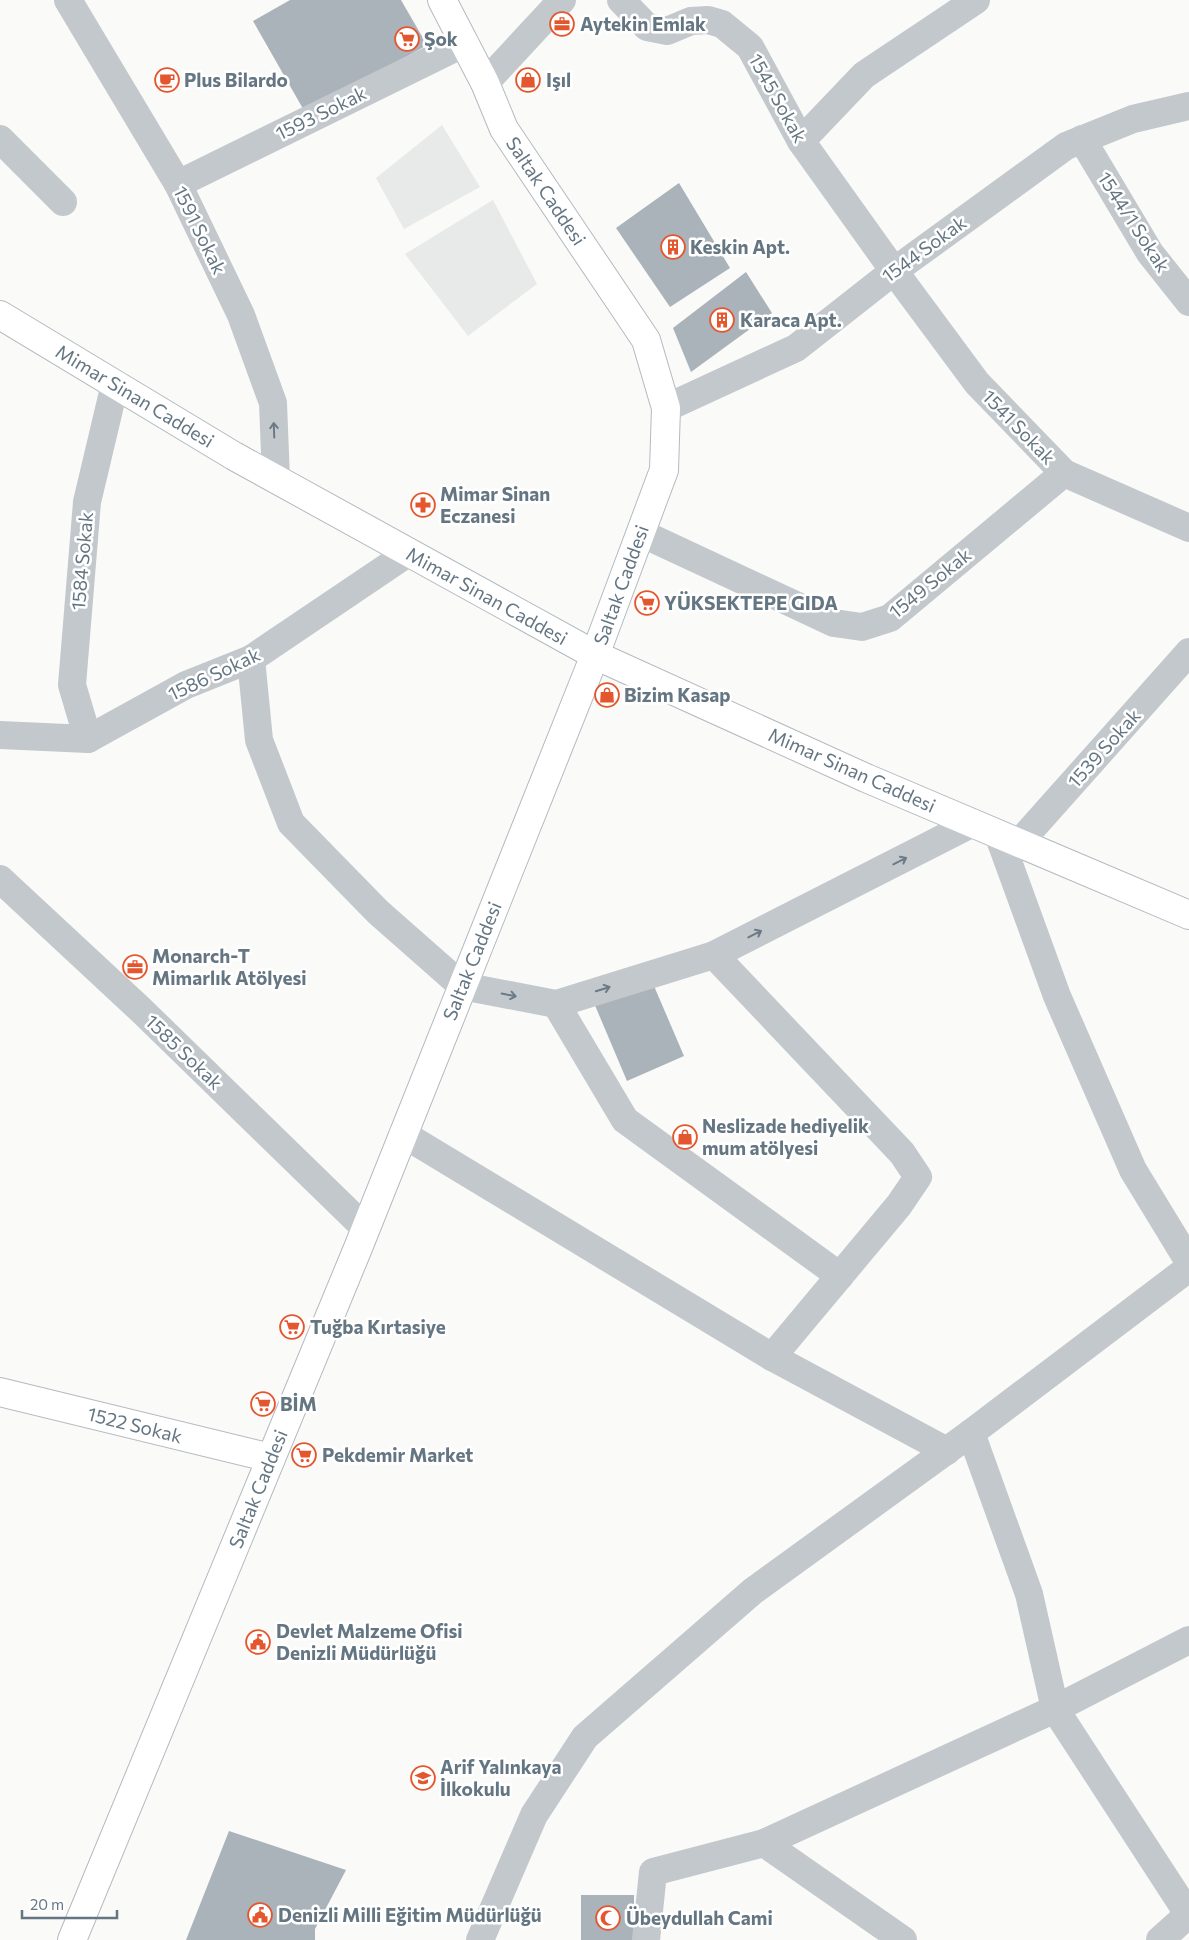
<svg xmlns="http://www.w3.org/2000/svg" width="1189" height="1940" font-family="Commissioner,sans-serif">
  <rect width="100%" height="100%" fill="#fafaf8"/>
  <g fill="#e8e9e9">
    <polygon points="442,125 480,187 404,229 376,178"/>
    <polygon points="493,200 537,284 468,336 405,254"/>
  </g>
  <g fill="#aab3b9">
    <polygon points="290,0 401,0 427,45 306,114 253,21"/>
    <polygon points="679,183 730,268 670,307 616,228"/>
    <polygon points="746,272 772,313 691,372 673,328"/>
    <polygon points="651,979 684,1056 627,1081 594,1003"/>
    <polygon points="229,1831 346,1870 315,1929 315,1940 186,1940"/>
    <rect x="581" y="1895" width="53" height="45"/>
  </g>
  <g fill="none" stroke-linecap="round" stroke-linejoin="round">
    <g stroke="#b3babf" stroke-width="30">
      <g id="secondary">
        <polyline points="0,315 234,456 595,655 866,778 1189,915"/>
        <polyline points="0,1392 271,1458"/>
        <polyline points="72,1940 358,1248 595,655 664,470 666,408 646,340 504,129 485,83 442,0"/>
      </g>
    </g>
    <g stroke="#c3c8cc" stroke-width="28">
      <polyline points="68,0 178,184 241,315 273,403 276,479"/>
      <polyline points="621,0 647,27 667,31 691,21 708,20 722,24 750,47 801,141 894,271 977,383 1064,473 1189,528"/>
      <polyline points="0,139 63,202"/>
      <polyline points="1082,139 1150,253 1189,302"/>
      <polyline points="801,141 864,75 976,0"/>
      <polyline points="178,184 465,43"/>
      <polyline points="666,408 796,348 894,271 1066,146 1133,119 1189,106"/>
      <polyline points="641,533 834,623 862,627 890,618 1064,473"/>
      <polyline points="251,659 259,740 291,823 378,912 462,986 556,1004 714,955 973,823"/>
      <polyline points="0,735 88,739 186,685 251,659 408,553"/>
      <polyline points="88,739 72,685 87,502 115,384"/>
      <polyline points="998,834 1057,996 1133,1170 1189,1262"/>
      <polyline points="1019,843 1189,652"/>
      <polyline points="0,879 141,1010 365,1228"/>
      <polyline points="714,955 902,1153 918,1177 899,1205 772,1357"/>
      <polyline points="556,1004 625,1120 840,1276"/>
      <polyline points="403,1134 772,1357 947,1451"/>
      <polyline points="971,1433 1029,1594 1055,1709 1189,1915"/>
      <polyline points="764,1843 903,1940"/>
      <polyline points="480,1940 534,1815 585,1737 753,1591 971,1433 1189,1268"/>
      <polyline points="646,1940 653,1872 764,1843 1055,1709 1189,1640"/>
      <polyline points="1160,1940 1189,1914"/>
    </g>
    <polyline stroke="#c3c8cc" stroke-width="28" points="485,83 562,0"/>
    <use href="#secondary" stroke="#fff" stroke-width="28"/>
  </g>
  <defs><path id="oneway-shaft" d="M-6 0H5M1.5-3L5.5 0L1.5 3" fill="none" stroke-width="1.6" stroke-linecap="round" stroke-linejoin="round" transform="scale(1.25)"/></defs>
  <g stroke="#6a7a87">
    <use href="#oneway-shaft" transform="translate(274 430) rotate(-92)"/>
    <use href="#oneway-shaft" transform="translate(900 861) rotate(-27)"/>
    <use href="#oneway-shaft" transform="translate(755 934) rotate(-27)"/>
    <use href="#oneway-shaft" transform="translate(603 989) rotate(-17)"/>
    <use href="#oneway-shaft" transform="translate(509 995) rotate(11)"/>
  </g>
  <defs>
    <g id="office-ring" transform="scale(1.25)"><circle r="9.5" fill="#fff" stroke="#e4572e" stroke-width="1.5"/><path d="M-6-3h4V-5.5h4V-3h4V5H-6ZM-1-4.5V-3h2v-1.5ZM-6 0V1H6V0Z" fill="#e4572e"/></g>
    <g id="supermarket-ring" transform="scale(1.25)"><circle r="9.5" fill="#fff" stroke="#e4572e" stroke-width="1.5"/><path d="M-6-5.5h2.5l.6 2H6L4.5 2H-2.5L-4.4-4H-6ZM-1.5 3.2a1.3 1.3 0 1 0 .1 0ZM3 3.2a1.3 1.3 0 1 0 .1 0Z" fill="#e4572e"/></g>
    <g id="cafe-ring" transform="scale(1.25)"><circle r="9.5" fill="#fff" stroke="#e4572e" stroke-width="1.5"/><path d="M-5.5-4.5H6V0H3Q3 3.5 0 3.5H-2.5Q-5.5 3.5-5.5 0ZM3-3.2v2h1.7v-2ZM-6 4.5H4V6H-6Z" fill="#e4572e"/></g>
    <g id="shop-ring" transform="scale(1.25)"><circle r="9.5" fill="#fff" stroke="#e4572e" stroke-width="1.5"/><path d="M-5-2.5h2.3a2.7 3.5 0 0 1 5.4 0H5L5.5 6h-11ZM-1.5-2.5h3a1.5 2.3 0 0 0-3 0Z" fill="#e4572e"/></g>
    <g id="building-ring" transform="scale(1.25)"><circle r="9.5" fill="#fff" stroke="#e4572e" stroke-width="1.5"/><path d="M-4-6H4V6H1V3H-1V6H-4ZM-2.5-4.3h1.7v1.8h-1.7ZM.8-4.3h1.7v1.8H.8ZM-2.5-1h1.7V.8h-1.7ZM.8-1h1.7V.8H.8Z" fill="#e4572e"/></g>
    <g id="pharmacy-ring" transform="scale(1.25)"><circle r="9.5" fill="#fff" stroke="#e4572e" stroke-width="1.5"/><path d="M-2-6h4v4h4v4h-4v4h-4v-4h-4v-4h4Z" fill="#e4572e"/></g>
    <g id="civic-ring" transform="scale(1.25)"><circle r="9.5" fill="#fff" stroke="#e4572e" stroke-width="1.5"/><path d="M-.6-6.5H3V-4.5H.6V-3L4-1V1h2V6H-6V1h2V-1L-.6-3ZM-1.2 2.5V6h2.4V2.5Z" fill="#e4572e"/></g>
    <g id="school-ring" transform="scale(1.25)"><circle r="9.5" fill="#fff" stroke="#e4572e" stroke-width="1.5"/><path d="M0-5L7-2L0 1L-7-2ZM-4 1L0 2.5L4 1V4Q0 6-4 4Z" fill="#e4572e"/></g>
    <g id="mosque-ring" transform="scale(1.25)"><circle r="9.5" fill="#fff" stroke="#e4572e" stroke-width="1.5"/><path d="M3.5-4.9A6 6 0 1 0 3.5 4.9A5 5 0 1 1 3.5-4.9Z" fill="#e4572e"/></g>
  </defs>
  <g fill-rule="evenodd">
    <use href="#office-ring" x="562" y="24"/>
    <use href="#supermarket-ring" x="407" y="39"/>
    <use href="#cafe-ring" x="167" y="80"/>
    <use href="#shop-ring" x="528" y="80"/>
    <use href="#building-ring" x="673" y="247"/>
    <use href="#building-ring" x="722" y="320"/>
    <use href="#pharmacy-ring" x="423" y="505"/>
    <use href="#supermarket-ring" x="647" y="603"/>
    <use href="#shop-ring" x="607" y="695"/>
    <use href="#office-ring" x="135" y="967"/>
    <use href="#shop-ring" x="685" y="1137"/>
    <use href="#supermarket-ring" x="292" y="1327"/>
    <use href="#supermarket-ring" x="263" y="1404"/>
    <use href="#supermarket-ring" x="304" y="1455"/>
    <use href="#civic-ring" x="258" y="1642"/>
    <use href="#school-ring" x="423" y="1778"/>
    <use href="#civic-ring" x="260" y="1915"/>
    <use href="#mosque-ring" x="608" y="1918"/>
  </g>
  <g text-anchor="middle" stroke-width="5" stroke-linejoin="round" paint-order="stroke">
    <g font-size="19" font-weight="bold" fill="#657683" stroke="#fff" text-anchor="start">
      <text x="580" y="31">Aytekin Emlak</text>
      <text x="424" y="46">Şok</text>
      <text x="184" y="87">Plus Bilardo</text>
      <text x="546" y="87">Işıl</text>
      <text x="690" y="254">Keskin Apt.</text>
      <text x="740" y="327">Karaca Apt.</text>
      <text x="440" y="501">Mimar Sinan<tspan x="440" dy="22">Eczanesi</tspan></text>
      <text x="664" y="610">YÜKSEKTEPE GIDA</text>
      <text x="624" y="702">Bizim Kasap</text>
      <text x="152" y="963">Monarch-T<tspan x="152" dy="22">Mimarlık Atölyesi</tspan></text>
      <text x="702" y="1133">Neslizade hediyelik<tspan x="702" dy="22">mum atölyesi</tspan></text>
      <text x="310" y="1334">Tuğba Kırtasiye</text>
      <text x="280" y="1411">BİM</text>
      <text x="322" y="1462">Pekdemir Market</text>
      <text x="276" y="1638">Devlet Malzeme Ofisi<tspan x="276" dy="22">Denizli Müdürlüğü</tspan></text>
      <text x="440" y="1774">Arif Yalınkaya<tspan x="440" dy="22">İlkokulu</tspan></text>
      <text x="278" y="1922">Denizli Milli Eğitim Müdürlüğü</text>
      <text x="626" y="1925">Übeydullah Cami</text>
    </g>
    <g font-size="19" fill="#657683" stroke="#fff">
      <text transform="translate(778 98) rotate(61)" y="7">1545 Sokak</text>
      <text transform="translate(321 113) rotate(-26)" y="7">1593 Sokak</text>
      <text transform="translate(546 191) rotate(56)" y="7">Saltak Caddesi</text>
      <text transform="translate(1134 222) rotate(57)" y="7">1544/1 Sokak</text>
      <text transform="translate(200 230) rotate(64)" y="7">1591 Sokak</text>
      <text transform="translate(924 249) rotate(-36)" y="7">1544 Sokak</text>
      <text transform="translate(135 396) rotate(31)" y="7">Mimar Sinan Caddesi</text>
      <text transform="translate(1019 427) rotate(46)" y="7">1541 Sokak</text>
      <text transform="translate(82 561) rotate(-85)" y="7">1584 Sokak</text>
      <text transform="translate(930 583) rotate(-39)" y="7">1549 Sokak</text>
      <text transform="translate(621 585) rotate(-70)" y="7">Saltak Caddesi</text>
      <text transform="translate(487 596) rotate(29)" y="7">Mimar Sinan Caddesi</text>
      <text transform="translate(214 674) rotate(-25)" y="7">1586 Sokak</text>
      <text transform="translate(1104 748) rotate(-48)" y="7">1539 Sokak</text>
      <text transform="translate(852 770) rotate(24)" y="7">Mimar Sinan Caddesi</text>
      <text transform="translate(472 961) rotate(-68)" y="7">Saltak Caddesi</text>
      <text transform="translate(184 1052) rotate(44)" y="7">1585 Sokak</text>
      <text transform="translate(135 1425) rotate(14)" y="7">1522 Sokak</text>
      <text transform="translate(258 1489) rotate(-68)" y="7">Saltak Caddesi</text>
    </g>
  </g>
  <path d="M22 1910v8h95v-8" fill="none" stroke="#657683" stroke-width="2.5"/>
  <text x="30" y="1910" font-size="15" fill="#657683" stroke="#ffffff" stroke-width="4" paint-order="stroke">20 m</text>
</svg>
